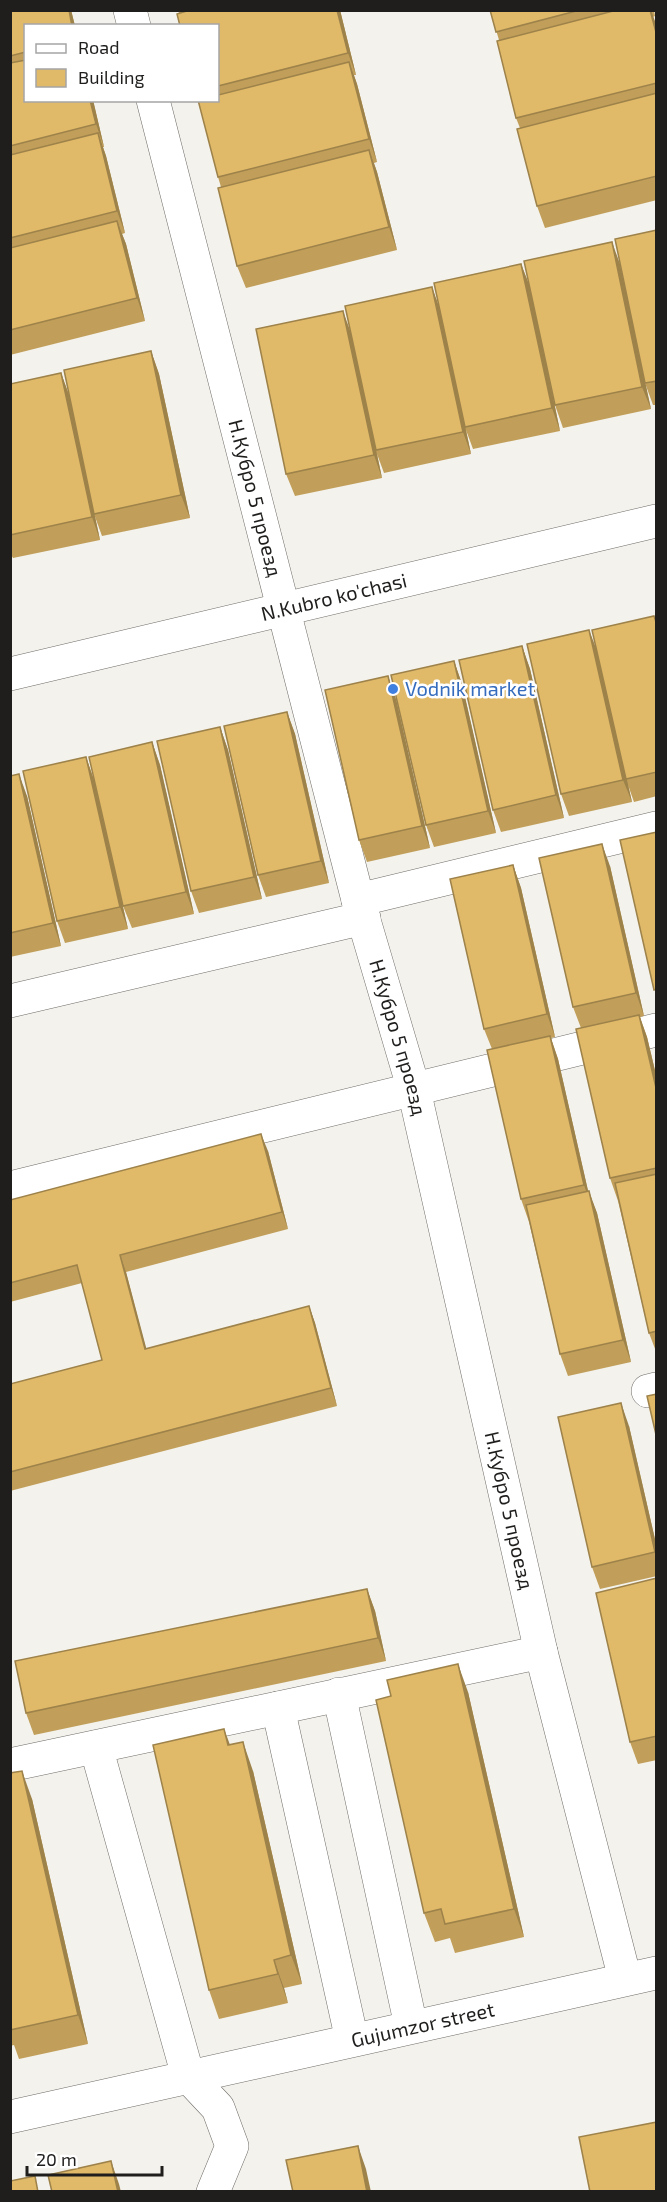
<svg xmlns="http://www.w3.org/2000/svg" width="667" height="2202" font-family="'Exo 2',sans-serif">
  <rect width="100%" height="100%" fill="#f4f2ec"/>
  <g fill="none" stroke-linecap="round" stroke-linejoin="round">
    <g stroke="#706d69" stroke-width="34">
      <g id="minor">
        <polyline points="130,10 134,26"/>
        <path id="s1" d="M153,100L358,900L414,1090L541,1652L625,1979"/>
        <path id="s2" d="M10,674L656,521"/>
        <polyline points="358,900 656,828"/>
        <polyline points="10,1001 364,918"/>
        <polyline points="10,1188 656,1030"/>
        <polyline points="648,1391 656,1389"/>
        <polyline points="339,1694 411,2026"/>
        <polyline points="278,1708 352,2040"/>
        <polyline points="96,1747 188,2076 218,2108 232,2146 213,2192"/>
        <polyline points="10,1765 541,1652"/>
        <path id="s3" d="M10,2117L656,1973"/>
      </g>
    </g>
    <use href="#minor" stroke="#fff" stroke-width="33"/>
  </g>
  <g fill="#c19f5a">
    <polygon points="10,10 71,10 75,26 26,26 26,100 93,100 104,147 103,147 106,156 125,233 122,234 126,244 145,321 10,355"/>
    <polygon points="178,10 340,10 356,75 354,75 357,84 377,162 374,163 377,172 397,250 246,288 237,266 221,187 218,177 218,26 179,13"/>
    <polygon points="490,10 654,10 655,16 653,17 657,27 657,200 545,228 537,206 520,128 516,118 499,40"/>
    <polygon points="657,230 657,405 653,405 645,383"/>
    <polygon points="612,242 651,409 563,428 555,405"/>
    <polygon points="521,264 530,287 560,431 473,449 466,430 471,454 384,473 377,454 382,478 295,496 286,474 350,330 439,306"/>
    <polygon points="151,351 159,374 190,518 102,536 94,514"/>
    <polygon points="61,373 69,395 100,540 13,558 10,553 10,384"/>
    <polygon points="654,616 657,622 657,796 634,802 628,785 632,802 569,816 561,794 596,647"/>
    <polygon points="522,646 530,669 564,818 501,832 493,810"/>
    <polygon points="454,661 462,684 496,833 434,847 426,825"/>
    <polygon points="396,699 430,848 367,862 359,840"/>
    <polygon points="287,712 295,734 329,883 266,897 258,875"/>
    <polygon points="220,727 228,750 262,899 199,913 191,891"/>
    <polygon points="152,742 160,765 194,914 132,928 123,906"/>
    <polygon points="86,757 94,780 128,929 65,943 57,921"/>
    <polygon points="10,776 27,796 61,946 10,957"/>
    <polygon points="513,865 521,888 555,1037 551,1038 558,1059 588,1191 597,1213 631,1362 568,1376 560,1354 529,1222 521,1199 492,1049 484,1029"/>
    <polygon points="610,866 644,1016 640,1017 647,1037 657,1079 657,1354 649,1333 618,1201 610,1178 581,1028 573,1007"/>
    <polygon points="268,1151 288,1229 126,1272 146,1349 309,1306 315,1323 337,1406 10,1491 10,1384 102,1360 82,1283 10,1302 10,1200"/>
    <polygon points="629,1426 657,1548 657,1576 600,1589 592,1567"/>
    <polygon points="657,1578 657,1760 638,1764 630,1742"/>
    <polygon points="367,1589 375,1611 386,1661 34,1735 26,1713"/>
    <polygon points="468,1692 524,1937 455,1953 450,1938 435,1942 424,1913"/>
    <polygon points="253,1771 302,1984 284,1988 288,2003 219,2019 209,1990"/>
    <polygon points="10,1773 32,1799 88,2044 19,2059 14,2045 10,2046"/>
  </g>
  <g fill="#9d824a">
    <polygon points="69,10 71,10 75,26 72,26"/>
    <polygon points="337,10 340,10 356,75 348,53"/>
    <polygon points="650,10 651,10 657,27 657,36"/>
    <polygon points="349,62 357,84 377,162 369,139"/>
    <polygon points="90,100 93,100 104,147 96,124"/>
    <polygon points="98,133 106,156 125,233 117,211"/>
    <polygon points="369,150 377,172 397,250 389,227"/>
    <polygon points="117,221 126,244 145,321 137,298"/>
    <polygon points="612,242 620,264 651,409 642,387"/>
    <polygon points="521,264 530,287 560,431 552,408"/>
    <polygon points="432,287 440,309 471,454 463,432"/>
    <polygon points="343,311 351,333 382,478 374,455"/>
    <polygon points="151,351 159,374 190,518 181,495"/>
    <polygon points="61,373 69,395 100,540 92,517"/>
    <polygon points="589,630 598,653 632,802 623,780"/>
    <polygon points="522,646 530,669 564,818 556,795"/>
    <polygon points="454,661 462,684 496,833 488,811"/>
    <polygon points="388,676 396,699 430,848 422,826"/>
    <polygon points="287,712 295,734 329,883 321,861"/>
    <polygon points="220,727 228,750 262,899 254,877"/>
    <polygon points="152,742 160,765 194,914 186,892"/>
    <polygon points="86,757 94,780 128,929 120,907"/>
    <polygon points="19,774 27,796 61,946 53,923"/>
    <polygon points="602,844 610,866 644,1016 636,993"/>
    <polygon points="513,865 521,888 555,1037 547,1014"/>
    <polygon points="639,1015 647,1037 657,1079 657,1092"/>
    <polygon points="550,1036 558,1059 592,1208 584,1185"/>
    <polygon points="261,1134 268,1151 288,1229 282,1212"/>
    <polygon points="589,1191 597,1213 631,1362 623,1340"/>
    <polygon points="120,1255 126,1272 151,1366 145,1349"/>
    <polygon points="309,1306 315,1323 337,1406 331,1388"/>
    <polygon points="621,1403 629,1426 657,1548 657,1558"/>
    <polygon points="367,1589 375,1611 386,1661 378,1638"/>
    <polygon points="458,1664 468,1692 524,1937 514,1909"/>
    <polygon points="224,1729 235,1758 228,1745"/>
    <polygon points="243,1742 253,1771 302,1984 291,1955"/>
    <polygon points="22,1771 32,1799 88,2044 78,2015"/>
    <polygon points="274,1960 284,1988 288,2003 278,1974"/>
    <polygon points="358,2146 366,2169 371,2192 367,2192"/>
    <polygon points="111,2161 119,2184 121,2192 118,2192"/>
  </g>
  <g fill="#e0b969" stroke="#9d824a" stroke-width="1.5">
    <polygon points="10,10 69,10 72,26 26,26 26,52 10,56"/>
    <polygon points="190,10 337,10 348,53 218,86 218,26 180,26 177,14"/>
    <polygon points="490,10 580,10 496,32"/>
    <polygon points="617,10 650,10 657,36 657,83 516,118 497,41"/>
    <polygon points="26,60 26,100 90,100 96,124 10,146 10,63"/>
    <polygon points="349,62 369,139 218,177 198,100 218,100 218,95"/>
    <polygon points="657,93 657,176 537,206 517,129"/>
    <polygon points="98,133 117,211 10,238 10,155"/>
    <polygon points="369,150 389,227 237,266 218,188"/>
    <polygon points="117,221 137,298 10,330 10,248"/>
    <polygon points="657,230 657,381 645,383 615,239"/>
    <polygon points="612,242 642,387 555,405 524,261"/>
    <polygon points="521,264 552,408 465,427 434,283"/>
    <polygon points="432,287 463,432 376,450 345,306"/>
    <polygon points="343,311 374,455 286,474 256,329"/>
    <polygon points="151,351 181,495 94,514 64,370"/>
    <polygon points="61,373 92,517 10,535 10,384"/>
    <polygon points="654,616 657,625 657,772 626,779 592,630"/>
    <polygon points="589,630 623,780 561,794 527,644"/>
    <polygon points="522,646 556,795 493,810 459,660"/>
    <polygon points="454,661 488,811 426,825 391,675"/>
    <polygon points="388,676 422,826 359,840 325,690"/>
    <polygon points="287,712 321,861 258,875 224,726"/>
    <polygon points="220,727 254,877 191,891 157,741"/>
    <polygon points="152,742 186,892 123,906 89,757"/>
    <polygon points="86,757 120,907 57,921 23,771"/>
    <polygon points="19,774 53,923 10,933 10,776"/>
    <polygon points="657,832 657,989 654,990 620,840"/>
    <polygon points="602,844 636,993 573,1007 539,858"/>
    <polygon points="513,865 547,1014 484,1029 450,879"/>
    <polygon points="639,1015 657,1092 657,1168 610,1178 576,1029"/>
    <polygon points="550,1036 584,1185 521,1199 487,1050"/>
    <polygon points="261,1134 282,1212 120,1255 145,1349 309,1306 331,1388 10,1472 10,1384 102,1360 77,1265 10,1283 10,1200"/>
    <polygon points="657,1174 657,1331 649,1333 615,1183"/>
    <polygon points="589,1191 623,1340 560,1354 526,1205"/>
    <polygon points="657,1394 657,1439 647,1396"/>
    <polygon points="621,1403 655,1552 592,1567 558,1417"/>
    <polygon points="657,1578 657,1736 630,1742 596,1593"/>
    <polygon points="367,1589 378,1638 26,1713 15,1661"/>
    <polygon points="458,1664 514,1909 445,1924 441,1909 424,1913 376,1700 391,1696 387,1680"/>
    <polygon points="224,1729 228,1745 243,1742 291,1955 274,1960 278,1974 209,1990 153,1745"/>
    <polygon points="22,1771 78,2015 10,2030 10,1773"/>
    <polygon points="657,2122 657,2192 590,2192 579,2137"/>
    <polygon points="358,2146 367,2192 293,2192 286,2160"/>
    <polygon points="111,2161 118,2192 52,2192 48,2175"/>
    <polygon points="35,2176 38,2192 10,2192 10,2181"/>
  </g>
  <circle fill="#3f7fe0" stroke="#fff" stroke-width="2" cx="393" cy="689" r="6"/>
  <g text-anchor="middle" stroke-width="5" stroke-linejoin="round" paint-order="stroke">
    <g font-size="20" fill="#1f1e1d" stroke="#fff">
      <text dy="7" stroke="none"><textPath href="#s1" startOffset="411">Н.Кубро 5 проезд</textPath></text>
      <text dy="7" stroke="none"><textPath href="#s2" startOffset="333">N.Kubro ko'chasi</textPath></text>
      <text dy="7" stroke="none"><textPath href="#s1" startOffset="969">Н.Кубро 5 проезд</textPath></text>
      <text dy="7" stroke="none"><textPath href="#s1" startOffset="1455">Н.Кубро 5 проезд</textPath></text>
      <text dy="7" stroke="none"><textPath href="#s3" startOffset="423">Gujumzor street</textPath></text>
    </g>
    <g font-size="20" fill="#366cbe" stroke="#fff" text-anchor="start">
      <text x="405" y="696">Vodnik market</text>
    </g>
  </g>
  <rect width="667" height="2202" fill="none" stroke="#1f1e1d" stroke-width="24"/>
  <rect x="24" y="24" width="195" height="78" fill="#ffffff" stroke="#a5a5a5" stroke-width="1.5"/>
  <rect x="36" y="44" width="30" height="9" fill="#ffffff" stroke="#a5a5a5" stroke-width="1.5"/>
  <text x="78" y="54" font-size="18" fill="#1f1e1d">Road</text>
  <rect x="36" y="69" width="30" height="18" fill="#e0b969" stroke="#a5a5a5" stroke-width="1.5"/>
  <text x="78" y="84" font-size="18" fill="#1f1e1d">Building</text>
  <path d="M27 2166v9h135v-9" fill="none" stroke="#1f1e1d" stroke-width="3"/>
  <text x="36" y="2166" font-size="18" fill="#1f1e1d" stroke="#ffffff" stroke-width="4.5" paint-order="stroke">20 m</text>
</svg>
